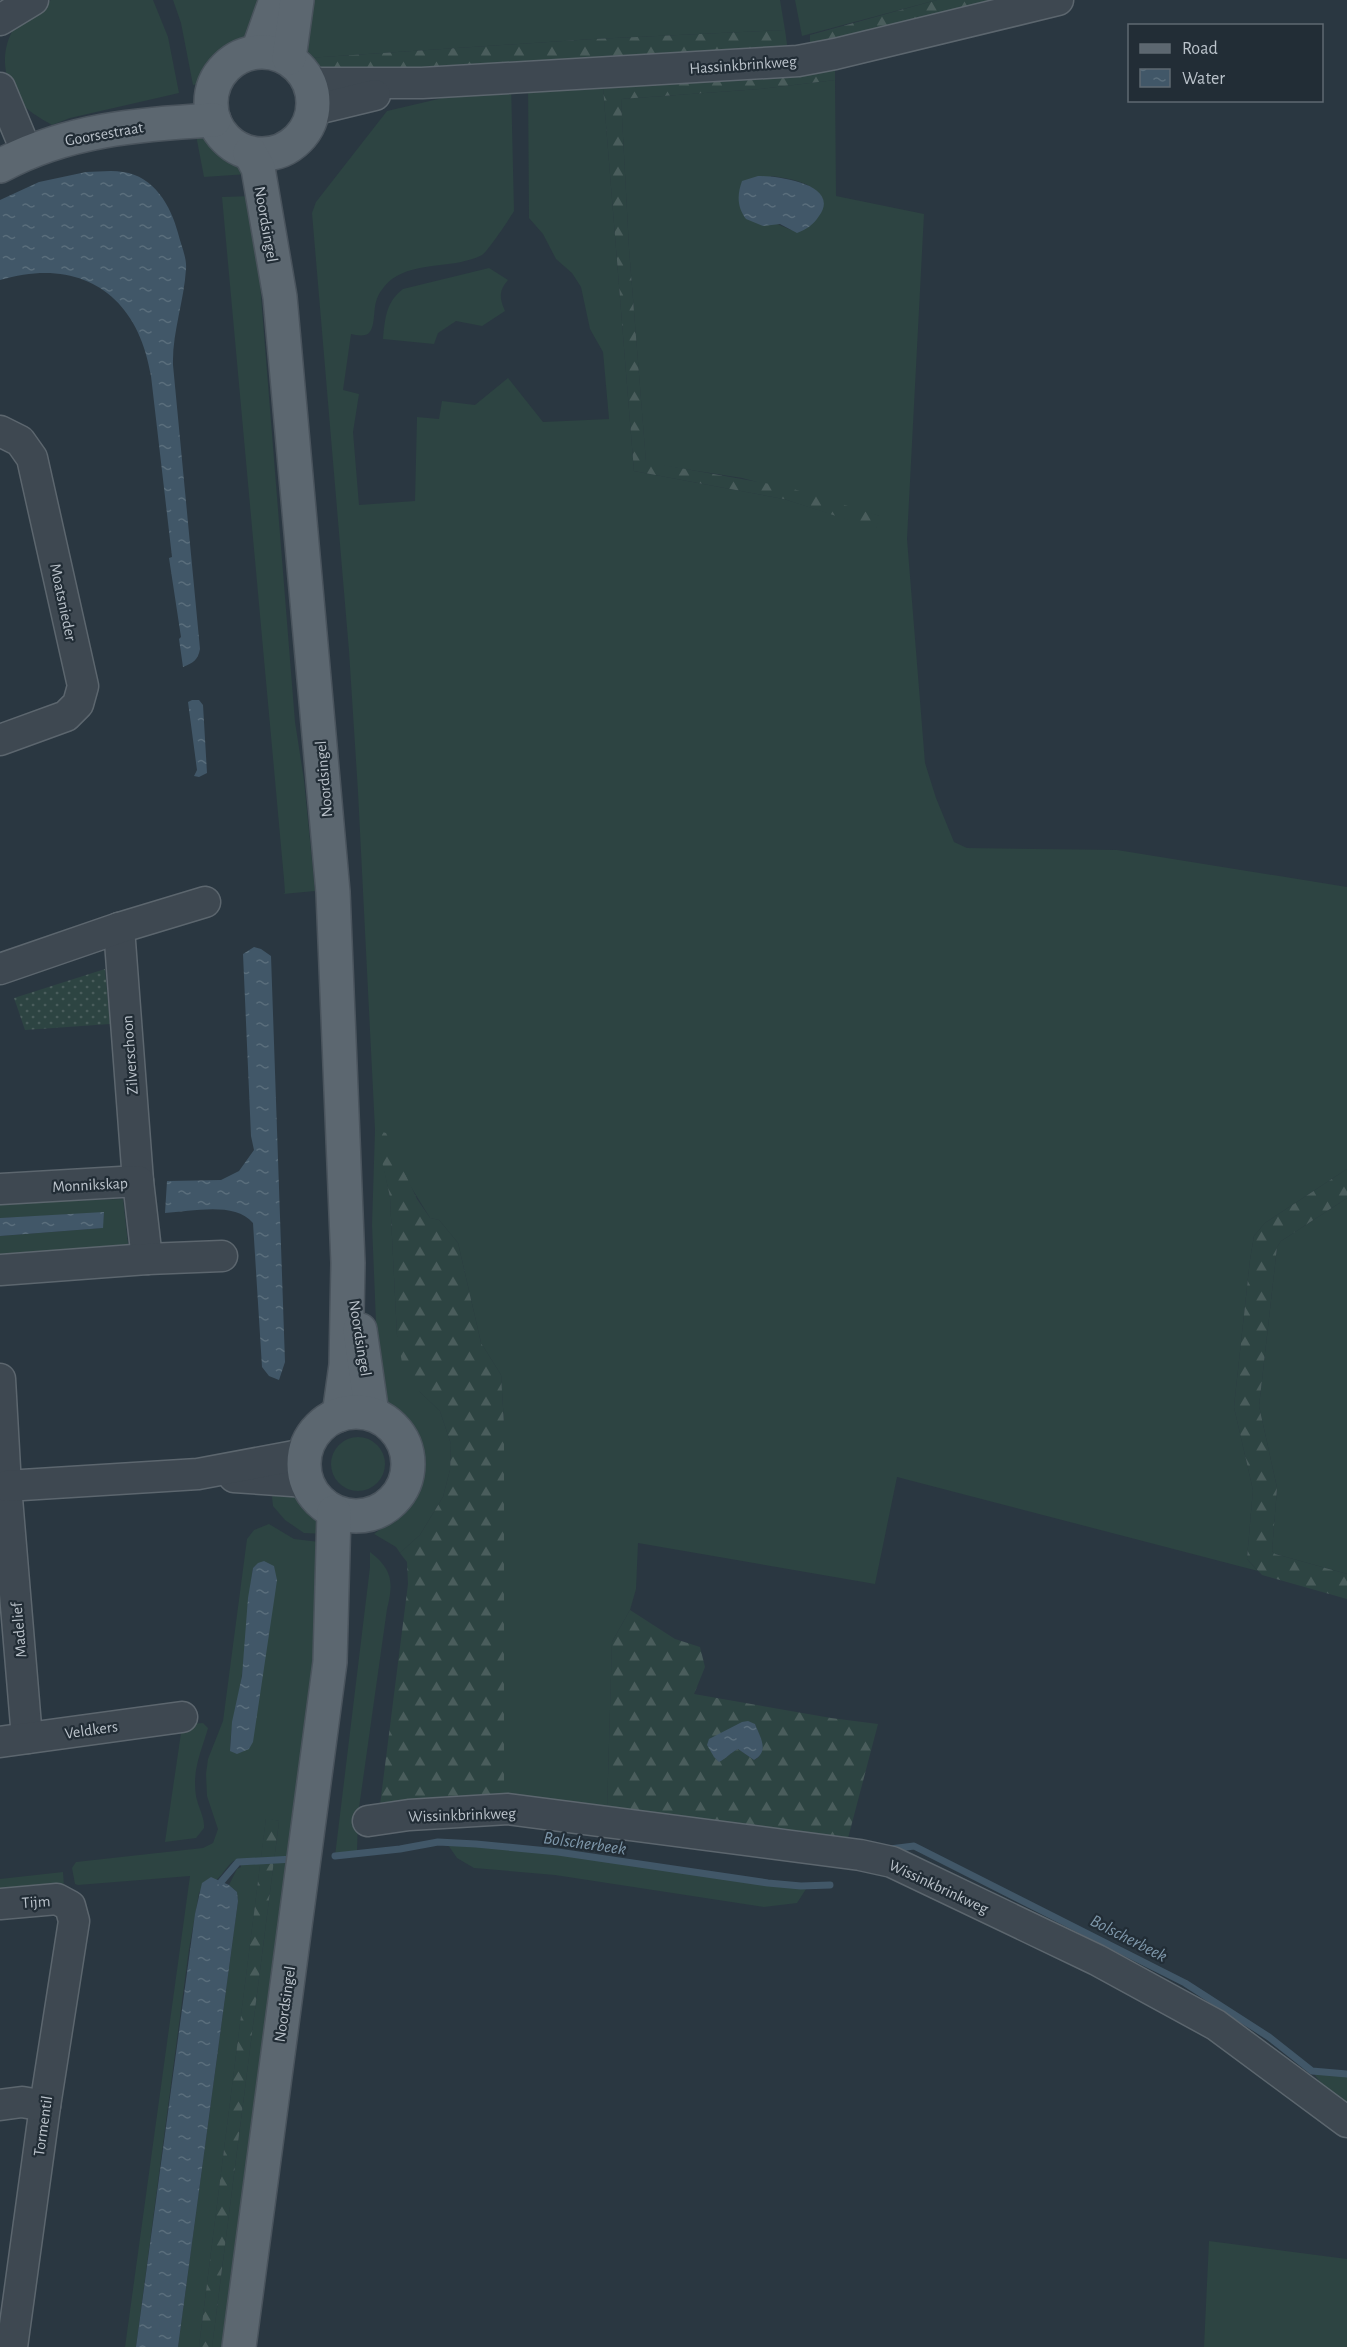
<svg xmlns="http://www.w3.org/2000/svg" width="1347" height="2347" font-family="'Alegreya Sans',sans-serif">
  <defs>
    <pattern id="forest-firs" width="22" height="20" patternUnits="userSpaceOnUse" patternTransform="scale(1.5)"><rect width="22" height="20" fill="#2d4442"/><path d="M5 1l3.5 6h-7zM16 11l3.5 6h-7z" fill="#4a5d5c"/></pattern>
    <pattern id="park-dots" width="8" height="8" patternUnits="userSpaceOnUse" patternTransform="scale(1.5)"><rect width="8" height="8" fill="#2d4442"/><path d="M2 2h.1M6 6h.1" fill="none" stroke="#4a5d5c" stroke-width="1.8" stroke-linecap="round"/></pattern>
    <pattern id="water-ripples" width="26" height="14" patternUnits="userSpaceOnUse" patternTransform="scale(1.5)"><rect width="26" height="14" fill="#415768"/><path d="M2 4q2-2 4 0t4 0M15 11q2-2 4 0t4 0" fill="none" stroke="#5a6e7c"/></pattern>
  </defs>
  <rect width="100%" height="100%" fill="#2a3741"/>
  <g fill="#2d4442" fill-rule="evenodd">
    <path d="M51,0H153L168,37L179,93L70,118L52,125C40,118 27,111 18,99C2,77 0,48 16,25C24,14 40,7 51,0Z"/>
    <path d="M173,0H264L254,35C233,47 220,57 211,81L193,85L181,23Z"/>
    <polygon points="306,0 780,0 785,30 594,39 308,58 304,51"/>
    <polygon points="795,0 937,0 802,36"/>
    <path d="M835,80L836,196L924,214L907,539L925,763L936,798L954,842L967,848L1117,850L1347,887V1169L1265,1223L1254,1236L1250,1260L1234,1407L1253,1490L1247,1559L1258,1571L897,1477L875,1584L638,1543L636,1589L630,1610L612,1642L607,1812L504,1801V1424L501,1375L481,1343L458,1243L439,1220L430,1218L376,1130L390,1197L397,1335L420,1392L440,1411L451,1444L450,1470L443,1497L420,1535L400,1553L396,1547L374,1534L387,1524L405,1503L420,1468L416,1448L383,1396L377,1347L372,1225L375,1130L358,792L349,651L312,213L316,202L387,111L511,82L514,211C510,218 488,251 482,255C455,269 417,261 392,279C385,285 378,293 376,302C373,311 376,333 365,335C361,336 355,335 351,334L343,390L359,394L353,432L359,505L415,501L417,417L439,419L442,401L475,405L508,378L543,422L609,419L603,352L590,329L581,287L572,273L556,259L543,234L529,218L528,82L603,87L634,471L784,499L876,528L879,516L742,478L646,463L629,249L621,99L759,89ZM771,176C790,179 812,181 823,199L791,230L775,223Z"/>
    <polygon points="195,130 224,147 248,174 204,177"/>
    <polygon points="253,196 295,722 304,780 315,891 283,894 285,893 284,879 222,197"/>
    <path d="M489,268L508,280C499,290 499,298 505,311L482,326L456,321L438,333L434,344L383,339C385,318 386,302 403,289Z"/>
    <polygon points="1347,1198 1347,1574 1275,1554 1272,1551 1277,1488 1259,1406 1277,1247 1281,1241"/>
    <polygon points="123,1199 129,1253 0,1263 0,1236 102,1228 104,1213 0,1218 0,1203"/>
    <circle cx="358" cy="1464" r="27"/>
    <path d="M271,1487C297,1495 317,1508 325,1534L304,1533L285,1520L273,1506Z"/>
    <path d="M269,1524L294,1539L328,1543V1555L230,2347H212L279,1821L266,1819L199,2347H178L238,1901L237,1892L229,1885L237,1869L241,1867L240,1862L235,1860C227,1865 223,1875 216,1880L211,1877L199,1893L189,1949L136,2347H125L190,1876L78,1885L75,1884L72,1868L76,1862L203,1848L213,1843L218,1829L207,1796L206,1774L208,1759L223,1721L247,1539L254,1530ZM264,1561L230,1751C230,1724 239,1700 242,1674C247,1639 247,1603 253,1568Z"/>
    <path d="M370,1552C392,1569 394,1582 387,1609L358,1815L357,1854L335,1856L370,1567Z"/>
    <path d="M203,1723L208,1728C201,1753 192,1769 196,1796C198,1807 205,1818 204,1828L196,1838L165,1842L181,1733L187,1732V1724Z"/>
    <polygon points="446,1842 558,1852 767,1883 808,1886 797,1903 764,1907 555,1875 474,1868 457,1858"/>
    <polygon points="63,1872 64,1886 0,1896 0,1879"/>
    <polygon points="1312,2071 1347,2074 1347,2110 1334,2101"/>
    <polygon points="1209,2241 1347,2259 1347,2347 1204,2347"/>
  </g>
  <g fill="url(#forest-firs)" fill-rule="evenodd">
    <polygon points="937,0 1025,0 816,48 810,43 810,35"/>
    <polygon points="785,30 787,45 782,48 358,77 314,70 308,58 594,39"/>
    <polygon points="835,67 835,80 759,89 621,99 629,249 646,462 787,487 880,516 876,529 784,499 634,471 603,87"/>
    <polygon points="375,1130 386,1133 417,1199 430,1218 439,1220 458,1243 481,1343 501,1375 504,1424 504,1801 379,1813 408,1584 407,1562 400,1553 420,1535 443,1497 450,1470 451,1444 440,1411 420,1392 403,1368 397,1335 390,1197"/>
    <polygon points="1347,1169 1347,1198 1281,1241 1277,1247 1259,1406 1277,1488 1272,1551 1275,1554 1347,1574 1347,1599 1262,1575 1247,1559 1253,1490 1234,1407 1250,1260 1254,1236 1265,1223"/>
    <path d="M630,1610L675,1639L700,1647L705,1667L694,1694L831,1718L878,1724L847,1842L607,1812L612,1642ZM755,1724L760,1737L759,1757L754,1760L738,1749C730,1753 727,1758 719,1761L716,1759Z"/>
    <polygon points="266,1818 279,1821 212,2347 199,2347"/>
  </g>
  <polygon fill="url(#park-dots)" points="105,969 110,1024 25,1030 14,998"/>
  <g fill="url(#water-ripples)">
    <path d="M86,172C98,172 111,170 123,172C154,176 171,206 178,233C181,245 187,258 186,269C184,302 172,333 173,365L200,649C198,660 193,663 183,667L179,639L181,637L169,558L172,557L151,376C138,294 80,256 0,280V200L39,182Z"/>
    <path d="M758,176C777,176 842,184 819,216C813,225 807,229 797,233L780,224L763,226L746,219C737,207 737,195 742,181Z"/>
    <polygon points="192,700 199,700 203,705 207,773 199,777 194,776 197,770 188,702"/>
    <path d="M254,947L261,949L271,956L285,1362L279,1380L269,1376L262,1367L253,1223C234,1201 191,1212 165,1213L167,1181L221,1180L239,1171L254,1150L251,1136L243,954Z"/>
    <polygon points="104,1212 103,1228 0,1236 0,1218"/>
    <polygon points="264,1561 274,1566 277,1580 275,1594 253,1742 249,1749 237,1754 230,1751 232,1722 242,1676 248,1598 253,1568 258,1563"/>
    <path d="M748,1721L755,1724C760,1737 770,1751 754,1760L738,1749C730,1753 727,1758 719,1762L714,1757L707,1745L709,1739L742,1722Z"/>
    <polygon points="211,1877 229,1885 237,1892 238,1901 178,2347 136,2347 195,1914 202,1883"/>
  </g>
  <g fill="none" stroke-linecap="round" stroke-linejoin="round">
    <g stroke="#415768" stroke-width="7">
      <polyline points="890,1849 914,1846 1185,1983 1269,2037 1312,2071 1347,2074"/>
      <polyline points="335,1856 400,1849 438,1842 476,1844 558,1852 768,1883 801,1886 830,1885"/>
      <polyline points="221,1882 238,1862 294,1859"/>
    </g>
    <g stroke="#5c666e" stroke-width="33">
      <g id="minor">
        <polyline points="0,20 33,0"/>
        <polyline points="310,83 422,83 798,61 835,54 1058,0"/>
        <polyline points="0,88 20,136"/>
        <polyline points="313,110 375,95"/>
        <polyline points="0,431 20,441 32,458 83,686 78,704 66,716 0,740"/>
        <polyline points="119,928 138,1181"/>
        <polyline points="0,969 119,928 205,902"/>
        <polyline points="0,1189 138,1181 147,1259"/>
        <polyline points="0,1270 147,1259 222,1256"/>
        <polyline points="0,1379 6,1486 27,1738"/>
        <polyline points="234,1477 307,1482"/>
        <polyline points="6,1486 198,1474 305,1454"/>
        <polyline points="0,1742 182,1717"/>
        <polyline points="368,1821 409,1815 508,1809 860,1855 892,1862 1097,1960 1216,2025 1347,2122"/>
        <polyline points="0,1904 57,1899 70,1906 74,1921 45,2106 12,2347"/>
        <polyline points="0,2105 22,2102 45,2106"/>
      </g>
    </g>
    <g stroke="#4a545d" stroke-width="36">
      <g id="major">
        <polyline points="258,51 276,0"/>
        <circle cx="262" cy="103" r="51"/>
        <polyline points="289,58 297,0"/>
        <polyline points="250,153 258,168 280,297 333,892 348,1263 346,1365 339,1415"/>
        <path d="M0,166C66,130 139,124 214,120"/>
        <polyline points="360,1330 372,1414"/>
        <circle cx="356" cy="1464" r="52"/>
        <polyline points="239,2347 330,1662 334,1512"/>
      </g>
    </g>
    <use href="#minor" stroke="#3e4851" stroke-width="30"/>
    <use href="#major" stroke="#5c6770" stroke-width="33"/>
  </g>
  <g text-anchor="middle" stroke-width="4.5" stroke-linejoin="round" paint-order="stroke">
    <g font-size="16" fill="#bbc3cb" stroke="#222d36">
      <text transform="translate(743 64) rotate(-4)" y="6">Hassinkbrinkweg</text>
      <text transform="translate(104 133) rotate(-10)" y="6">Goorsestraat</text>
      <text transform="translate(267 224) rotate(80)" y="6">Noordsingel</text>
      <text transform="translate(64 602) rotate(78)" y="6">Moatsnieder</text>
      <text transform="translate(323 779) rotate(-95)" y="6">Noordsingel</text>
      <text transform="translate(129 1055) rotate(-94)" y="6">Zilverschoon</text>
      <text transform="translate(90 1184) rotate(-3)" y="6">Monnikskap</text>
      <text transform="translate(361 1338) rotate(81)" y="6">Noordsingel</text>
      <text transform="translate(18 1630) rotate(-95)" y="6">Madelief</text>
      <text transform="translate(91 1729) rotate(-8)" y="6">Veldkers</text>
      <text transform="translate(462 1814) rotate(-2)" y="6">Wissinkbrinkweg</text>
      <text transform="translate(939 1886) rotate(25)" y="6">Wissinkbrinkweg</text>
      <text transform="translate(36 1901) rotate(-4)" y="6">Tijm</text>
      <text transform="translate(284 2004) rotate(-82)" y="6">Noordsingel</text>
      <text transform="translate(42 2126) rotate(-82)" y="6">Tormentil</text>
    </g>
    <g font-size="18" font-style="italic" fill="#7e97aa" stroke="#222d36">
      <text transform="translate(585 1843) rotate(8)" y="6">Bolscherbeek</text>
      <text transform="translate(1129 1938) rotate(27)" y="6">Bolscherbeek</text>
    </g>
  </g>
  <rect x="1128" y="24" width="195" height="78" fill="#222d36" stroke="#5f6972" stroke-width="1.5"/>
  <rect x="1140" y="44" width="30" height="9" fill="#5c6770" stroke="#5f6972" stroke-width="1.5"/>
  <text x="1182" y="54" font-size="18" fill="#bbc3cb">Road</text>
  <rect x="1140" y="69" width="30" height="18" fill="url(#water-ripples)" stroke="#5f6972" stroke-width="1.5"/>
  <text x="1182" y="84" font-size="18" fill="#bbc3cb">Water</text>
</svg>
